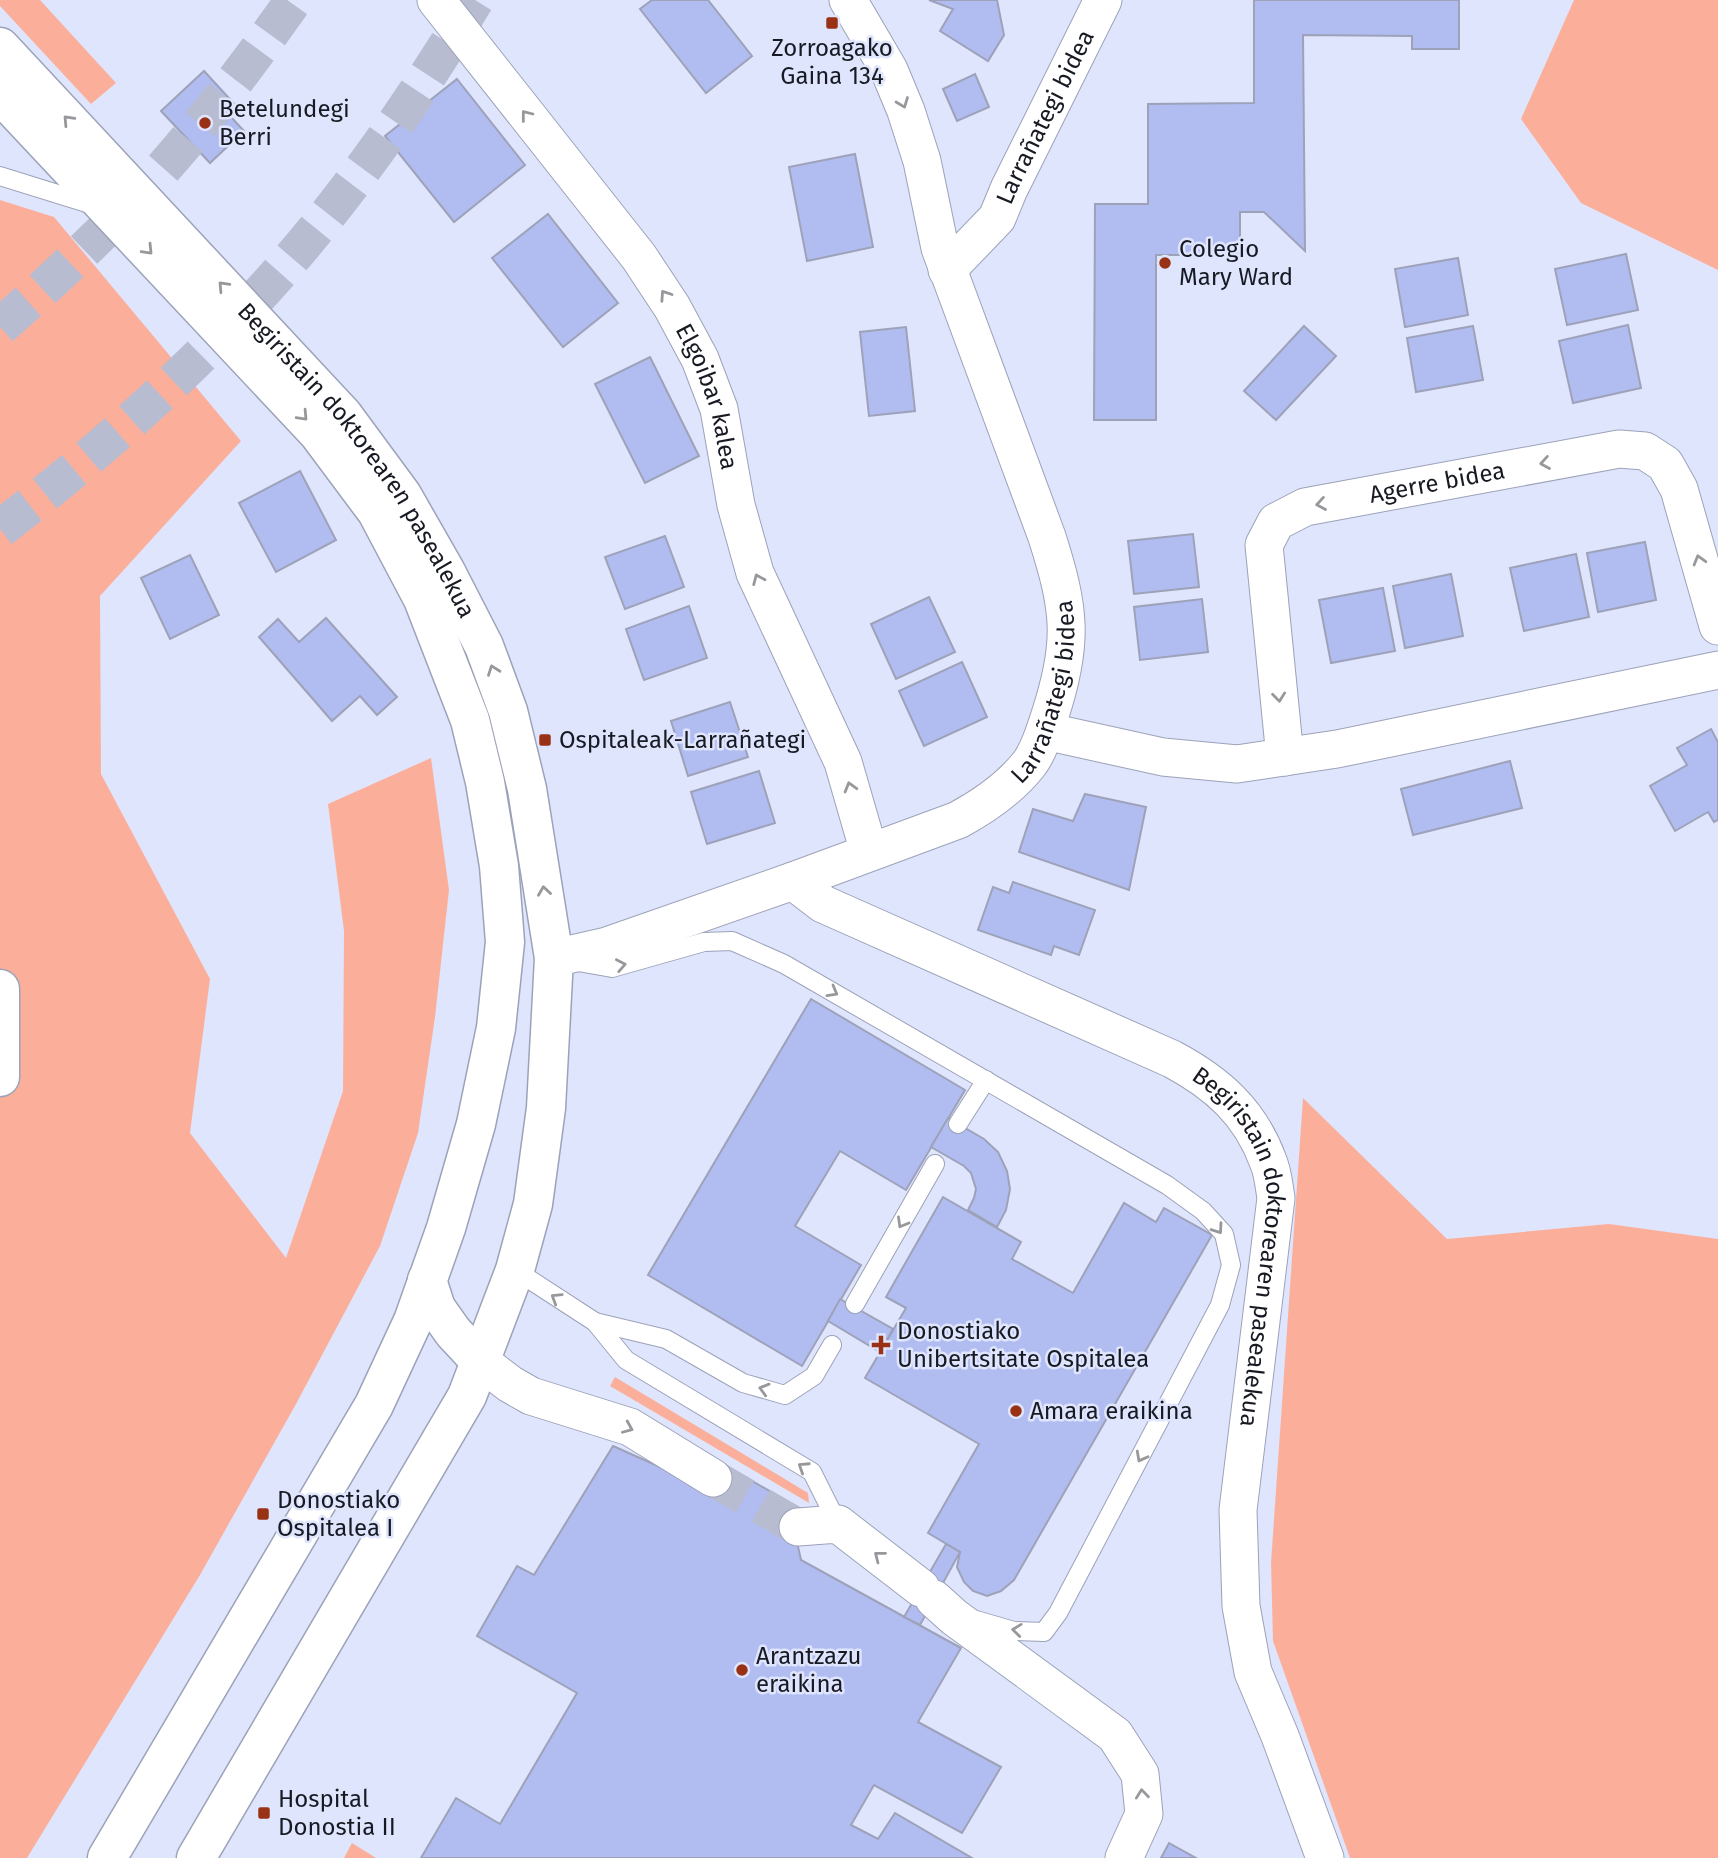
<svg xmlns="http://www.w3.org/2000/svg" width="1718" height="1858" font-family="'Fira Sans',sans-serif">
  <rect width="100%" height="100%" fill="#dfe5fd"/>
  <g fill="#fbaf9b">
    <polygon points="0,0 40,0 116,83 91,104 0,6"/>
    <polygon points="1574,0 1718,0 1718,270 1581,203 1521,119"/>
    <polygon points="0,200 54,217 241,441 100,596 101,774 210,979 190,1133 286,1258 343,1091 344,931 328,804 431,758 449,890 435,1017 418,1133 380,1246 296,1404 200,1575 27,1858 0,1858"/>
    <polygon points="1303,1098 1447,1239 1609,1224 1718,1239 1718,1858 1350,1858 1273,1641 1271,1563"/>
    <polygon points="615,1377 808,1493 809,1503 610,1386"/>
    <polygon points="352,1843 376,1858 344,1858"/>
  </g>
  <g fill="#b1bdf1" stroke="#9da2b9" stroke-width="2">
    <polygon points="652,0 708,0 752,56 706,93 640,9"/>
    <polygon points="929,0 997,0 1004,35 988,61 940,31 953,9"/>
    <polygon points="1254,0 1459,0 1459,49 1412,49 1412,36 1303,35 1305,251 1264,212 1240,212 1240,255 1156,255 1156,420 1094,420 1095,204 1148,204 1148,104 1254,103"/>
    <polygon points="204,71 238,108 230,116 244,131 210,163 161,111"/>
    <polygon points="975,74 989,107 957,121 943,89"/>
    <polygon points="457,79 525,165 454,222 385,136"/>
    <polygon points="855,154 873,247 807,261 789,167"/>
    <polygon points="548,214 618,303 563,347 492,258"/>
    <polygon points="1626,254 1638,310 1567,325 1555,269"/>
    <polygon points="1458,258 1468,315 1405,327 1395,269"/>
    <polygon points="1628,325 1641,388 1573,403 1559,341"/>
    <polygon points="1304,326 1336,356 1276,420 1244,391"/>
    <polygon points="1473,326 1483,380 1416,392 1407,338"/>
    <polygon points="906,327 915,411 869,416 860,332"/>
    <polygon points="650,357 699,456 645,483 595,384"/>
    <polygon points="300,471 336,540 276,572 239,503"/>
    <polygon points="1193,534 1199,587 1134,594 1128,541"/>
    <polygon points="665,536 684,587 625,609 605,557"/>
    <polygon points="1645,542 1656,600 1598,612 1587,553"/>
    <polygon points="1576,554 1589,617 1524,631 1510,568"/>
    <polygon points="190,555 219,615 170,639 141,578"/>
    <polygon points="1451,574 1463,636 1405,648 1393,586"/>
    <polygon points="1383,588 1395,651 1331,663 1319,600"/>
    <polygon points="929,597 955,652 896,679 871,624"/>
    <polygon points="1202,599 1208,652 1140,660 1134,607"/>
    <polygon points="689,606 707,658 644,680 626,629"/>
    <polygon points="326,618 397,697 377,715 360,696 332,721 259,637 278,619 299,642"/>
    <polygon points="962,662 987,717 924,746 899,691"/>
    <polygon points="730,702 748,757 688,776 671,721"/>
    <polygon points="1711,729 1718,742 1718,820 1714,822 1708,812 1675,831 1650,786 1687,765 1677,748"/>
    <polygon points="1510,761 1522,808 1413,835 1401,789"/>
    <polygon points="759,771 775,823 707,844 691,792"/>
    <polygon points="1085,794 1146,807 1129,890 1019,852 1033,809 1073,821"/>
    <polygon points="1013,882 1095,910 1079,955 1054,946 1051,955 978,930 993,887 1009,893"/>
    <polygon points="811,999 965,1090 906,1190 840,1151 795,1226 861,1265 802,1366 648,1275"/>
    <polygon points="948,1118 984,1139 998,1152 1007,1171 1010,1189 1006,1210 997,1227 968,1210 974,1198 976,1189 971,1173 964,1166 931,1147"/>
    <polygon points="943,1197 1021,1242 1012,1259 1073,1293 1124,1203 1156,1222 1164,1208 1212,1235 1014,1580 1001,1591 987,1596 973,1591 964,1582 957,1567 960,1552 928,1533 979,1444 865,1378 906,1308 886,1297"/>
    <polygon points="840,1299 893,1329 880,1352 828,1321"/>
    <polygon points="613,1446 707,1488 721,1463 806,1512 797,1542 801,1560 961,1648 918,1722 1001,1767 962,1833 874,1785 851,1825 878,1839 895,1813 972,1858 421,1858 456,1798 500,1824 577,1693 477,1636 517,1566 534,1575"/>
    <polygon points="946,1544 960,1552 920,1625 904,1617"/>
    <polygon points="1169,1843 1196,1858 1161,1858"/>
  </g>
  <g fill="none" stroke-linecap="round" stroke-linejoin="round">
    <polyline stroke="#b7bcd1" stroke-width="37" stroke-dasharray="37 18" stroke-linecap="butt" points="713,1478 798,1527"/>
    <g stroke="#b7bcd1" stroke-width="38" stroke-dasharray="38 19" stroke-linecap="butt">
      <path d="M0,327C44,288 88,248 129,205C190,142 243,72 294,0"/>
      <path d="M0,529C97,454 188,374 270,283C348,196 415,100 475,0"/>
    </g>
    <g stroke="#9ca2b8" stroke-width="20">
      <g id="service">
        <polyline points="0,176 93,205"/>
        <polyline points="578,962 612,968 704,942 732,941 784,964 1167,1185 1203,1211 1224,1234 1231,1265 1220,1305 1058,1613 1044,1632 1014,1631 976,1620"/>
        <polyline points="958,1124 986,1080"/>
        <polyline points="515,1270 595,1322 626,1360 812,1472 838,1524"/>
        <polyline points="855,1304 935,1164"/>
        <polyline points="595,1322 666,1339 743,1383 785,1395 814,1376 832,1345"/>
      </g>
    </g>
    <g stroke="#9ca2b8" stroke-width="39">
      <g id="minor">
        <path id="s1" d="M436,0L639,257L672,307L700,359L719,409L736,505L755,573L843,762L869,852"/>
        <path id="s2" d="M947,270L997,218L1009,189L1103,0"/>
        <polyline points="1045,731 1163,757 1237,764 1337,749 1718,670"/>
        <path id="s3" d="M1285,757L1264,545L1276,522L1305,507L1619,449L1645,451L1665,464L1679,489L1718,626"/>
        <path id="s4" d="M793,881L823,904L1172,1059C1217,1083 1250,1112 1268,1161C1273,1172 1274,1186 1276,1198L1238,1510L1241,1606L1253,1672L1280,1736L1325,1858"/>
        <path id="s5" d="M554,958L607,946L793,881L958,820C984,806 1010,788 1029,764C1039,751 1045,731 1050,715C1074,642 1070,609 1047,537L940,248L922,161L906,111L889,70L848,0"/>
        <polyline points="480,1361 510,1384 531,1396 630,1427 713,1478"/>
        <polyline points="798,1527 838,1524 921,1588"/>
        <polyline points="934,1599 954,1617 1115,1735 1140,1774 1144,1814 1124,1858"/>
      </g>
    </g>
    <g stroke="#9ca2b8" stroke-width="41">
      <g id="secondary">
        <path id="s6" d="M0,47L343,415L402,495L446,572L484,646L508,711L527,789L554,958L546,1108L533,1204L515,1270L467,1396L196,1858"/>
        <polyline points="0,94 318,433 377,512 423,599 470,720 485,782 499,866 505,942 496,1028 476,1124 446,1228 413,1321 374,1405 107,1858"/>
        <polyline points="427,1280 436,1308 453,1332 480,1361"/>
      </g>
    </g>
    <g stroke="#9ca2b8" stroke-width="41">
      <polyline id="motorway" points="0,989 0,1077"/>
    </g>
    <use href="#service" stroke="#fff" stroke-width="18"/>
    <use href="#minor" stroke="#fff" stroke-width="37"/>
    <use href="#secondary" stroke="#fff" stroke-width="38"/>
    <use href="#motorway" stroke="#fff" stroke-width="38"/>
  </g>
  <defs><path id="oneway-chevron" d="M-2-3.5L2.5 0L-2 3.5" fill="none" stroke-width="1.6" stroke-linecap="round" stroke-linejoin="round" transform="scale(1.75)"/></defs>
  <g stroke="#97989c">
    <use href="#oneway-chevron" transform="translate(903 103) rotate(69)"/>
    <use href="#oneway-chevron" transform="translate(526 115) rotate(-128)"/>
    <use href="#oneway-chevron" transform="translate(68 120) rotate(-133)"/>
    <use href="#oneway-chevron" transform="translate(148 250) rotate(46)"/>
    <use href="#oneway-chevron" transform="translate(223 286) rotate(-133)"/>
    <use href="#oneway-chevron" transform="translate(665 295) rotate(-124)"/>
    <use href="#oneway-chevron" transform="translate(303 416) rotate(47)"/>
    <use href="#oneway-chevron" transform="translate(1545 463) rotate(170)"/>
    <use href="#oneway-chevron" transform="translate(1321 504) rotate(170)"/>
    <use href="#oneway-chevron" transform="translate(1699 560) rotate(-106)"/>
    <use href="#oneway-chevron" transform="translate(758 579) rotate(-113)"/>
    <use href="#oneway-chevron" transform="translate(493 670) rotate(-110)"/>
    <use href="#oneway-chevron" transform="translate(1279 697) rotate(84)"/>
    <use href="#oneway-chevron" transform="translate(850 787) rotate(-106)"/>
    <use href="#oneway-chevron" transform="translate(544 891) rotate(-98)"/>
    <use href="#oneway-chevron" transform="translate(621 965) rotate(-11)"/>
    <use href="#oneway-chevron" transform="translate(833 992) rotate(30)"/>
    <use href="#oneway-chevron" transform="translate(902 1223) rotate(120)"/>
    <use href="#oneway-chevron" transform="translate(1218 1229) rotate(55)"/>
    <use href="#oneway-chevron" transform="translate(556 1298) rotate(-148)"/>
    <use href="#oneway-chevron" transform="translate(764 1389) rotate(-164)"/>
    <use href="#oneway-chevron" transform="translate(628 1428) rotate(23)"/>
    <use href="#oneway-chevron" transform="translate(1141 1457) rotate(118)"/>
    <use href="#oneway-chevron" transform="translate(803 1467) rotate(-147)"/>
    <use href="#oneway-chevron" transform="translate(879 1556) rotate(-142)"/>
    <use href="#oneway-chevron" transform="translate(1017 1630) rotate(-173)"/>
    <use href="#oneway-chevron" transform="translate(1142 1794) rotate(-96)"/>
  </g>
  <g fill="#993115" stroke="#dfe5fd" stroke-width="2.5">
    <rect x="825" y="16" width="14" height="14" rx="3.5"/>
    <circle cx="205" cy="123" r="7"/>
    <circle cx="1165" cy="263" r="7"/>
    <rect x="538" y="733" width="14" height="14" rx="3.5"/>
    <path d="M877.5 1334.5h7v7h7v7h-7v7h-7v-7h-7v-7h7z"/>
    <circle cx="1016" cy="1411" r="7"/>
    <rect x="256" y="1507" width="14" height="14" rx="3.5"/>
    <circle cx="742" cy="1670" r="7"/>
    <rect x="257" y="1806" width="14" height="14" rx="3.5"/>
  </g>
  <g text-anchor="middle" stroke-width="5" stroke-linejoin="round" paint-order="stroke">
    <g font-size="24" fill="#181a23" stroke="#dfe5fd" text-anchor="start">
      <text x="832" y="56" text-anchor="middle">Zorroagako<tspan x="832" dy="28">Gaina 134</tspan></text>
      <text x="219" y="117">Betelundegi<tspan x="219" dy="28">Berri</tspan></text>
      <text x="1179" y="257">Colegio<tspan x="1179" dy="28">Mary Ward</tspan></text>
      <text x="559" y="748">Ospitaleak-Larrañategi</text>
      <text x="897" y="1339">Donostiako<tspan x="897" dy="28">Unibertsitate Ospitalea</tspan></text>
      <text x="1030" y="1419">Amara eraikina</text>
      <text x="277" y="1508">Donostiako<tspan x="277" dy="28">Ospitalea I</tspan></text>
      <text x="756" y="1664">Arantzazu<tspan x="756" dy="28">eraikina</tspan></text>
      <text x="278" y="1807">Hospital<tspan x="278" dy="28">Donostia II</tspan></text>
    </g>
    <g font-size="24" fill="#181a23" stroke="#dfe5fd">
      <text dy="8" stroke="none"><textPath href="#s2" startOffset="184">Larrañategi bidea</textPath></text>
      <text dy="8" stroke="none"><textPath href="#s1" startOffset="485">Elgoibar kalea</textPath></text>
      <text dy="8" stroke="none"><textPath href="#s6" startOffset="548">Begiristain doktorearen pasealekua</textPath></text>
      <text dy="8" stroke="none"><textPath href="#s3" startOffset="406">Agerre bidea</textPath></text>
      <text dy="8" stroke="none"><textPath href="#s5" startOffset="593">Larrañategi bidea</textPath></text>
      <text dy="8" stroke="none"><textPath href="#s4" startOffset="639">Begiristain doktorearen pasealekua</textPath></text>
    </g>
  </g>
</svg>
